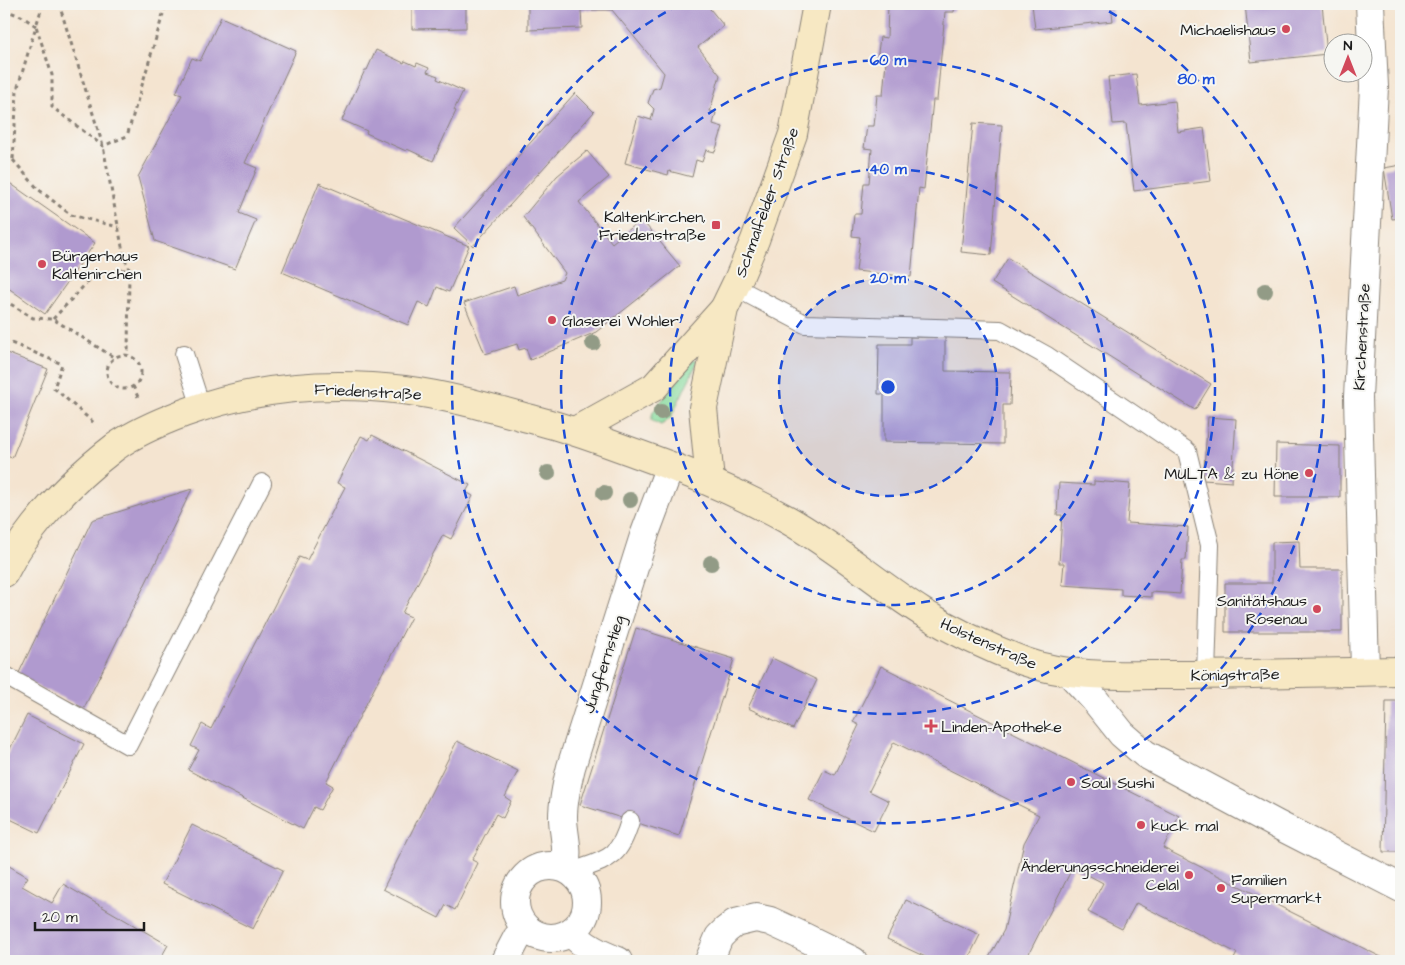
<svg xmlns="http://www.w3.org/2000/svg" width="1405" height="965" font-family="'Architects Daughter',sans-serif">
  <rect width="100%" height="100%" fill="#f6f6f2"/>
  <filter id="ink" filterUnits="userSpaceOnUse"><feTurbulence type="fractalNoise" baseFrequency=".02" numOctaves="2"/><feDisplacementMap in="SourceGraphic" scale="10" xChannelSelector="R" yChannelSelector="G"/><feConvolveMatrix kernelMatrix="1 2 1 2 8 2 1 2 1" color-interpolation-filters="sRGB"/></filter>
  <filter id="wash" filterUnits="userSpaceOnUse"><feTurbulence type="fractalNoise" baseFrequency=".0096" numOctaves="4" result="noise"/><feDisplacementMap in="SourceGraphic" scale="20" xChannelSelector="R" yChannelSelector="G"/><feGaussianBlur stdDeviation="1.12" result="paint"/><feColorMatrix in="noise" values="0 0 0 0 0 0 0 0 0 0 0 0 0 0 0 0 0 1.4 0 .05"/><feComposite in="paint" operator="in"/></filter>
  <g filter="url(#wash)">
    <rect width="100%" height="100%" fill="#f4e4d0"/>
    <polygon fill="#87db9d" stroke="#527c5c" points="694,359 698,361 670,419 661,425 651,420 653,412"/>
    <g id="blocks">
      <g fill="#b09acf">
        <polygon points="412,4 466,4 466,28 412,29"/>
        <polygon points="528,4 706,4 724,26 698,47 720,75 710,111 716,113 713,124 723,127 715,152 706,150 702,162 696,160 692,177 669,171 668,175 625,163 638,116 651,120 654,109 648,103 653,89 660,87 664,73 612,10 581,10 582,28 528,30"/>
        <polygon points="888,4 955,4 954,12 945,12 937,100 933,100 924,189 919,188 911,277 856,271 860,237 852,236 854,214 861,214 864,183 869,183 872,149 864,148 867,126 874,126 877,95 883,95 886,61 877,60 880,37 887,38"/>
        <polygon points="1032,4 1111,4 1113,21 1035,29"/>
        <polygon points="1185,4 1219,4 1219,5 1185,9"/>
        <polygon points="1245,4 1322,4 1327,54 1251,62"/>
        <polygon points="221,17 296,51 245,163 257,168 239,213 256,220 235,269 155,241 138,177 179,101 182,95 176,93 192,58 200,61"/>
        <polygon points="376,50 404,63 405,61 416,66 417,63 429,68 427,72 438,76 437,79 463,91 454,110 456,111 433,161 407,149 406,151 366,133 367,131 342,120 365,70 367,70"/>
        <polygon points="1136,74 1140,105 1175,101 1178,132 1204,128 1211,181 1134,191 1126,123 1113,124 1108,77"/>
        <polygon points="575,93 594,112 473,246 454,228"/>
        <polygon points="973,123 1002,125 991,255 961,252"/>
        <polygon points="587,151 609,177 579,202 612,243 641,219 680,266 596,332 530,360 526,348 519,350 517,344 485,354 464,303 514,286 517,295 562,280 565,273 523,217 557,176"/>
        <polygon points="1401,165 1401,218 1392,219 1384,168"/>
        <polygon points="4,179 95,243 45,314 4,285"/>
        <polygon points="319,183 469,246 449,292 437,287 429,307 418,302 408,325 282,272"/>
        <polygon points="1008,258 1211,384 1195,410 992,283"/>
        <polygon points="910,337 945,337 945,371 1011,372 1010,405 1003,405 1003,444 884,442 884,394 878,394 879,344 910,344"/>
        <polygon points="4,352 48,369 12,458 4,455"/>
        <polygon points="1208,417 1236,419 1232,482 1203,480"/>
        <polygon points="372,435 470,485 466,492 473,496 451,539 443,535 402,613 411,617 326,782 333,786 320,810 314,807 303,829 188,770 199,750 191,746 202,724 211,729 299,557 307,560 345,487 337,483 361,436 369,440"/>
        <polygon points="1276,444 1340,446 1340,497 1275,497"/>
        <polygon points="1094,481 1130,484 1127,523 1188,527 1186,560 1182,560 1180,594 1151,592 1151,597 1121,595 1121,589 1062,585 1064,563 1059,563 1062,515 1057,515 1059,483 1094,485"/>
        <polygon points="192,489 84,708 17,677 92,520"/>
        <polygon points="1299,541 1300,569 1342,569 1342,632 1225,632 1225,583 1272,583 1272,542"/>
        <polygon points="636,628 734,659 679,836 580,805"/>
        <polygon points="772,658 817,680 793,729 748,708"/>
        <polygon points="881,666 1179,816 1163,848 1389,961 1239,961 1234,959 1237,953 1136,903 1122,929 1088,912 1103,883 1073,867 1025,961 987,961 1004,930 1024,843 1039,815 894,742 869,791 889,801 874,831 809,800 824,770 835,775 859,725 853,722"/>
        <polygon points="1386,701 1401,701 1401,852 1383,852"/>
        <polygon points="27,715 84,744 39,833 4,816 4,761"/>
        <polygon points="457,741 518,771 505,797 511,801 503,818 496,814 472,860 478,863 455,910 446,905 439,918 383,889"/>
        <polygon points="192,825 283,870 253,929 162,884"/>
        <polygon points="4,863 28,877 22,886 52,903 63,884 168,945 159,961 4,961"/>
        <polygon points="906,900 980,935 967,961 934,961 887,939"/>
      </g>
    </g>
  </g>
  <g filter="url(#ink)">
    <use href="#blocks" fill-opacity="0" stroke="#888076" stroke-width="1"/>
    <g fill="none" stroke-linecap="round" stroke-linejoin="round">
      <g stroke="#888076" stroke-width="20">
        <g id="lane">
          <polyline points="735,287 805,324 1000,330 1047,356 1187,451 1210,545 1206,675"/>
          <polyline points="184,354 201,407"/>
          <polyline points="4,675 128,745 262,483"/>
          <path d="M572,872C607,859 619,860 630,821"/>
        </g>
      </g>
      <g stroke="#888076" stroke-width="30">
        <g id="street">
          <polyline points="1365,671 1358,397 1374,87 1370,4"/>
          <polyline points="1070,673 1094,699 1122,734 1145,754 1276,824 1401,888"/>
          <circle cx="551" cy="902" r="36"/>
          <path d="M564,868C570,852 563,834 563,817C563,800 567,783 571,767L644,536L670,466"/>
          <path d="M571,932C584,947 600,954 618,961"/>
          <polyline points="505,961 517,938 526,929"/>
          <polyline points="709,961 719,937 726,930 735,923 756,918 770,921 798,934 853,961"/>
        </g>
      </g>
      <g stroke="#888076" stroke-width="30">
        <g id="secondary">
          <polyline points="575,431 654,387 723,310"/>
          <polyline points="710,481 703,408 724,309 738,280 755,240 793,134 817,4"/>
          <path d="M4,573C10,562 16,550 24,540C49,505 81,473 115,447C136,432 160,422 184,413C254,387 330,381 404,390C450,396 494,409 539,421C574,430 607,443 641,455C692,473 741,494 788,520C836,547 876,583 922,612C953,631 991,649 1026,662C1071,678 1123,675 1170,675C1247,675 1324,672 1401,671"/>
        </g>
      </g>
      <g stroke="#888076" stroke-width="3" stroke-dasharray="4 4" stroke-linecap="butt">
        <polyline points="43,4 36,26 52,75 52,107 103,146 127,136 166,4"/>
        <polyline points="59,4 103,146 124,257 129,269 128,355"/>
        <polyline points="4,10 21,16 36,26 17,90 13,160 4,155"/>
        <polyline points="13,160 38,189 71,215 118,227"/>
        <polyline points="4,300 33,318 53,319 115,358"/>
        <polyline points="53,319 94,275 129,269"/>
        <polyline points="4,340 62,364 54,388 94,423"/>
        <circle cx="124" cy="372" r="17"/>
        <polyline points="133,386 138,397"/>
      </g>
      <use href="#lane" stroke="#fff" stroke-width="18"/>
      <use href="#street" stroke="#fff" stroke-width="28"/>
      <use href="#secondary" stroke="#f7e8c3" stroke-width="28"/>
    </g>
    <g fill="#929b86">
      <circle cx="1265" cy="291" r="8"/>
      <circle cx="593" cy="343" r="8"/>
      <circle cx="661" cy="412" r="8"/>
      <circle cx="548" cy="473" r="8"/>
      <circle cx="604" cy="493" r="8"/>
      <circle cx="630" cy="500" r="8"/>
      <circle cx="711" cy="563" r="8"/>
    </g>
  </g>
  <circle cx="888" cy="387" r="109" fill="#1d4ed8" fill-opacity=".12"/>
  <g fill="none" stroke="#1d4ed8" stroke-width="2.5" stroke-dasharray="9 6">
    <circle cx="888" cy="387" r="109"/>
    <circle cx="888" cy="387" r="218"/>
    <circle cx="888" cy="387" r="327"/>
    <path d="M1096 4A436 436 0 1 1 680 4"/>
  </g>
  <g fill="#d1495b" stroke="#f6f6f2" stroke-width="2">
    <circle cx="1286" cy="29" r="5"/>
    <rect x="711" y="220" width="10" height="10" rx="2.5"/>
    <circle cx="42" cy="264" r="5"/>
    <circle cx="552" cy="320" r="5"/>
    <circle cx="1309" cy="473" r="5"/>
    <circle cx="1317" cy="609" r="5"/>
    <path d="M928.5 718.5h5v5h5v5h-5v5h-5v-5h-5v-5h5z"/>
    <circle cx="1071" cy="782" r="5"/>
    <circle cx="1141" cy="825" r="5"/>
    <circle cx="1189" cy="875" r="5"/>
    <circle cx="1221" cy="888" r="5"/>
  </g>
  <g text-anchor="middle" stroke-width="4" stroke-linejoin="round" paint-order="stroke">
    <g font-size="16" fill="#1c1c1c" stroke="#f6f6f2" text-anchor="start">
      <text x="1276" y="35" text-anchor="end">Michaelishaus</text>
      <text x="706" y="222" text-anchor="end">Kaltenkirchen,<tspan x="706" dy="18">Friedenstraße</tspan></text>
      <text x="52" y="261">Bürgerhaus<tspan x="52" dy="18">Kaltenirchen</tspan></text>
      <text x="562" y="326">Glaserei Wohler</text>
      <text x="1299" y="479" text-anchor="end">MULTA &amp; zu Höne</text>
      <text x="1307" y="606" text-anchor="end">Sanitätshaus<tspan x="1307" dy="18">Rosenau</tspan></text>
      <text x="941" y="732">Linden-Apotheke</text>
      <text x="1081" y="788">Soul Sushi</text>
      <text x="1151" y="831">kuck mal</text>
      <text x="1179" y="872" text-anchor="end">Änderungsschneiderei<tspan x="1179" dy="18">Celal</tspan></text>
      <text x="1231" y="885">Familien<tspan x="1231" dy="18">Supermarkt</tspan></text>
    </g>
    <g font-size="16" fill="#1c1c1c" stroke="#f6f6f2">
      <text transform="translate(766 202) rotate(-70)" y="6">Schmalfelder Straße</text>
      <text transform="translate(1361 337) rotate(-87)" y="6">Kirchenstraße</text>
      <text transform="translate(368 391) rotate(3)" y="6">Friedenstraße</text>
      <text transform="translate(989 643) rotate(24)" y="6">Holstenstraße</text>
      <text transform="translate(603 664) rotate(-72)" y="6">Jungfernstieg</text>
      <text transform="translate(1235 674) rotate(-1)" y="6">Königstraße</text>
    </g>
  </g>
  <circle cx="888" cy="387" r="8" fill="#1d4ed8" stroke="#f6f6f2" stroke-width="2.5"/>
  <g font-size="15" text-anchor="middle" font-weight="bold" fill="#1d4ed8" stroke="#f6f6f2" stroke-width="4" stroke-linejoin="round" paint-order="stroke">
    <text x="888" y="65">60 m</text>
    <text x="1196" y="84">80 m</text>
    <text x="888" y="174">40 m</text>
    <text x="888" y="283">20 m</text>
  </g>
  <rect width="1405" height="965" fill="none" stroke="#f6f6f2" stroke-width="20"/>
  <g transform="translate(1348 58)"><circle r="24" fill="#f6f6f2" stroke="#9f9f9c"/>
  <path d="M0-4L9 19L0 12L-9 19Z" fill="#d1495b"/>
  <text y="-8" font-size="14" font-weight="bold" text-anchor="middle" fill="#1c1c1c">N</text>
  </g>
  <path d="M35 922v8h109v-8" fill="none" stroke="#1c1c1c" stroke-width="2.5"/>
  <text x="42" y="922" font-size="15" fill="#1c1c1c" stroke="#f6f6f2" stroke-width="4" paint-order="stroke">20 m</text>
</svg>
